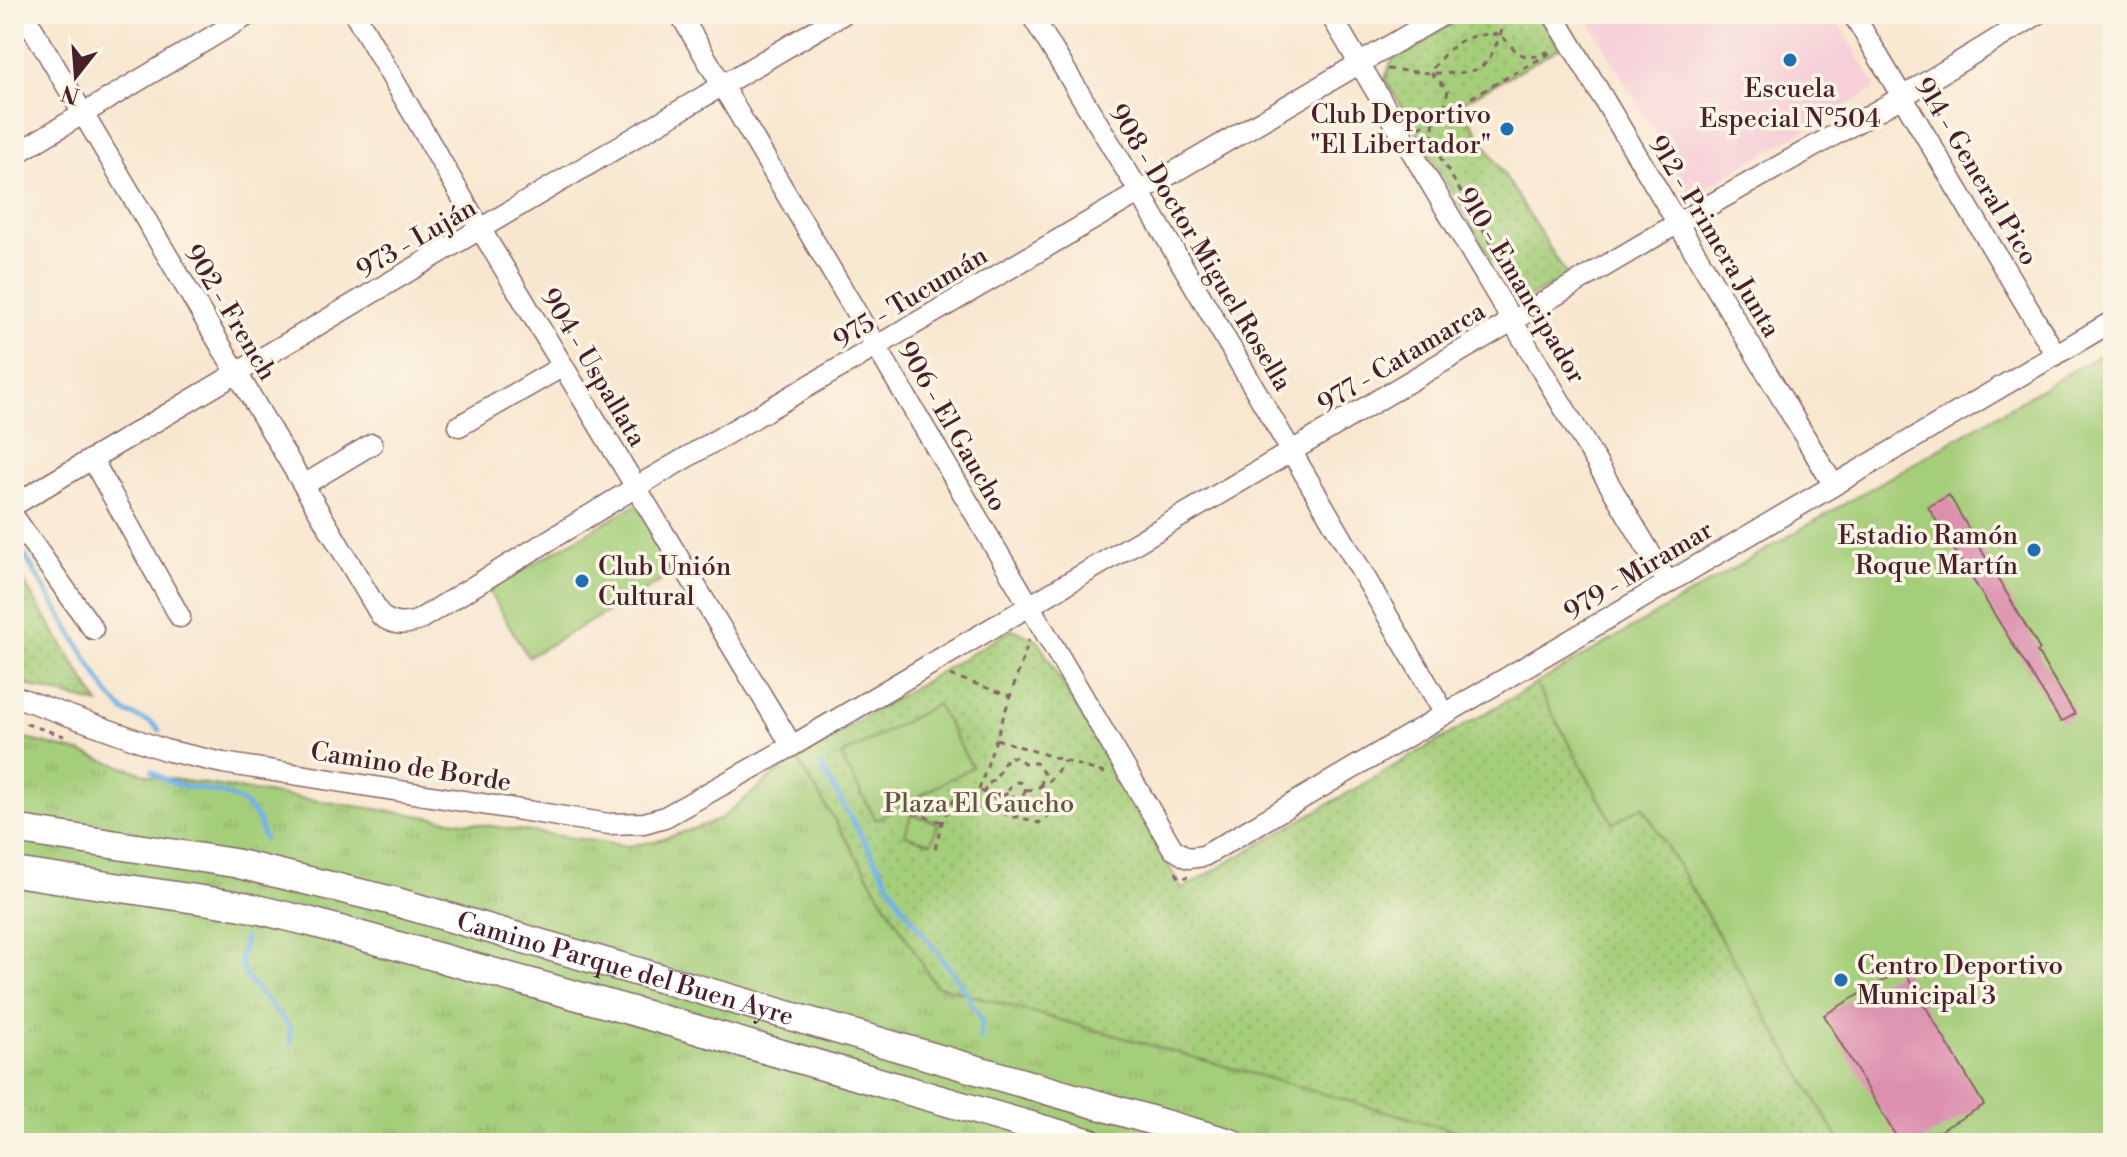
<svg xmlns="http://www.w3.org/2000/svg" width="2127" height="1157" font-family="'Libre Bodoni',serif">
  <defs>
    <pattern id="grass-tufts" width="24" height="20" patternUnits="userSpaceOnUse" patternTransform="scale(2)"><rect width="24" height="20" fill="#a5ce7a"/><path d="M3 7l-1-3M5 7V3M7 7l1-3M15 17l-1-3M17 17v-4M19 17l1-3" fill="none" stroke="#90b06a"/></pattern>
    <pattern id="park-dots" width="8" height="8" patternUnits="userSpaceOnUse" patternTransform="scale(2)"><rect width="8" height="8" fill="#a5ce7a"/><path d="M2 2h.1M6 6h.1" fill="none" stroke="#90b06a" stroke-width="1.8" stroke-linecap="round"/></pattern>
  </defs>
  <rect width="100%" height="100%" fill="#fcf5e5"/>
  <filter id="ink" filterUnits="userSpaceOnUse"><feTurbulence type="fractalNoise" baseFrequency=".0125" numOctaves="2"/><feDisplacementMap in="SourceGraphic" scale="16" xChannelSelector="R" yChannelSelector="G"/><feConvolveMatrix kernelMatrix="1 2 1 2 8 2 1 2 1" color-interpolation-filters="sRGB"/></filter>
  <filter id="wash" filterUnits="userSpaceOnUse"><feTurbulence type="fractalNoise" baseFrequency=".006" numOctaves="4" result="noise"/><feDisplacementMap in="SourceGraphic" scale="32" xChannelSelector="R" yChannelSelector="G"/><feGaussianBlur stdDeviation="1.8" result="paint"/><feColorMatrix in="noise" values="0 0 0 0 0 0 0 0 0 0 0 0 0 0 0 0 0 1.4 0 .05"/><feComposite in="paint" operator="in"/></filter>
  <g filter="url(#wash)">
    <rect width="100%" height="100%" fill="#f8e7d0"/>
    <polygon fill="#f6cfd8" points="1585,14 1834,14 1877,88 1691,196"/>
    <polygon fill="url(#grass-tufts)" stroke="#787652" stroke-width="2" points="14,736 79,752 151,776 628,846 657,841 719,820 796,757 889,909 1181,899 1830,1143 14,1143"/>
    <g fill="url(#park-dots)" stroke="#787652" stroke-width="2">
      <polygon points="1467,14 1539,14 1559,48 1460,104 1568,277 1526,299 1513,295 1385,79 1392,60"/>
      <polygon points="14,562 28,589 99,704 14,682"/>
      <polygon points="1013,629 1038,641 1182,889 1536,684 1613,823 1643,806 1841,1143 1499,1143 935,985 796,757"/>
    </g>
    <g fill="#a5ce7a" stroke="#787652" stroke-width="2">
      <polygon points="2113,347 2113,1143 2033,1143 2030,1138 2020,1143 1841,1143 1643,806 1613,823 1536,684"/>
      <polygon points="637,504 677,572 528,657 488,590"/>
      <polygon points="937,704 972,767 876,820 841,756"/>
      <polygon points="911,814 938,823 931,843 905,835"/>
    </g>
    <g fill="none" stroke-linecap="round" stroke-linejoin="round">
      <g stroke="#72b2e6" stroke-width="5">
        <polyline points="14,538 109,695 125,712 152,723 159,730"/>
        <polyline points="821,766 901,904 961,984 982,1021 980,1039"/>
        <path d="M152,771C181,797 231,781 255,815C260,821 261,831 264,839"/>
        <polyline points="245,938 240,960 245,976 290,1027 291,1044"/>
        <polyline points="952,1143 953,1138"/>
      </g>
    </g>
    <g id="blocks">
      <g fill="#dc90ae">
        <polygon points="1949,495 2040,650 2037,652 2075,714 2061,722 1928,507"/>
        <polygon points="1903,969 1984,1105 1919,1143 1900,1143 1824,1015"/>
      </g>
    </g>
  </g>
  <g filter="url(#ink)">
    <use href="#blocks" fill-opacity="0" stroke="#876565" stroke-width="2"/>
    <g fill="none" stroke-linecap="round" stroke-linejoin="round">
      <g stroke="#876565" stroke-width="23">
        <g id="minor">
          <path d="M24,14L381,616C394,625 402,625 417,621L636,487L1444,14"/>
          <polyline points="355,14 481,230 792,746"/>
          <polyline points="680,14 1173,849 1188,858 1204,856 2113,321"/>
          <polyline points="1031,14 1139,191 1445,714"/>
          <polyline points="1330,14 1668,583"/>
          <polyline points="1553,14 1833,484"/>
          <polyline points="1853,14 2056,355"/>
          <polyline points="14,155 250,14"/>
          <polyline points="459,426 563,366"/>
          <polyline points="92,459 180,617"/>
          <polyline points="304,485 372,444"/>
          <polyline points="14,505 843,14"/>
          <polyline points="14,517 93,629"/>
          <polyline points="14,696 165,750 223,763 609,824 644,823 665,817 792,746 1678,223 1902,97 2038,14"/>
        </g>
      </g>
      <g stroke="#876565" stroke-width="31">
        <g id="highway">
          <path id="s1" d="M14,829L234,863L393,901L1230,1143"/>
          <polyline points="14,872 243,906 311,922 643,1014 1090,1143"/>
        </g>
      </g>
      <g stroke="#876565" stroke-width="3" stroke-dasharray="6 6" stroke-linecap="butt">
        <path d="M1387,69C1407,71 1468,79 1482,66C1496,54 1501,30 1508,14"/>
        <polyline points="1419,127 1552,52"/>
        <path d="M1525,293L1520,291L1434,147C1432,129 1431,118 1445,105L1448,90L1430,72C1452,43 1462,34 1500,34C1517,53 1525,65 1551,50"/>
        <polyline points="950,675 1010,696"/>
        <polyline points="14,720 64,736"/>
        <polyline points="996,739 1107,774"/>
        <circle cx="1017" cy="790" r="8"/>
        <polyline points="979,790 1029,640"/>
        <path d="M1026,790C1045,789 1055,776 1064,761"/>
        <polyline points="984,794 986,786 996,778 1007,757 1017,757 1024,763 1036,763 1044,774 1040,787 1050,805 1049,815 1039,823 1019,817 1008,817 992,798"/>
        <polyline points="913,813 942,822"/>
        <polyline points="935,849 942,822 956,795 979,790 996,799 1010,792"/>
        <polyline points="1176,872 1179,878 1188,877"/>
      </g>
      <use href="#minor" stroke="#fff" stroke-width="20"/>
      <use href="#highway" stroke="#fff" stroke-width="28"/>
    </g>
  </g>
  <g fill="#1f6fb2" stroke="#fcf5e5" stroke-width="3">
    <circle cx="1790" cy="60" r="8"/>
    <circle cx="1507" cy="129" r="8"/>
    <circle cx="2034" cy="550" r="8"/>
    <circle cx="582" cy="581" r="8"/>
    <circle cx="1841" cy="980" r="8"/>
  </g>
  <g text-anchor="middle" stroke-width="7" stroke-linejoin="round" paint-order="stroke">
    <g font-size="26" fill="#4a1f2b" stroke="#fcf5e5" text-anchor="end">
      <text x="1790" y="97" text-anchor="middle">Escuela<tspan x="1790" dy="30">Especial N°504</tspan></text>
      <text x="1491" y="123">Club Deportivo<tspan x="1491" dy="30">"El Libertador"</tspan></text>
      <text x="2018" y="544">Estadio Ramón<tspan x="2018" dy="30">Roque Martín</tspan></text>
      <text x="598" y="575" text-anchor="start">Club Unión<tspan x="598" dy="30">Cultural</tspan></text>
      <text x="1857" y="974" text-anchor="start">Centro Deportivo<tspan x="1857" dy="30">Municipal 3</tspan></text>
    </g>
    <g font-size="26" fill="#4a1f2b" stroke="#fcf5e5">
      <text transform="translate(1977 171) rotate(59)" y="9">914 - General Pico</text>
      <text transform="translate(1715 236) rotate(59)" y="9">912 - Primera Junta</text>
      <text transform="translate(416 238) rotate(-30)" y="9">973 - Luján</text>
      <text transform="translate(1201 247) rotate(59)" y="9">908 - Doctor Miguel Rosella</text>
      <text transform="translate(1522 285) rotate(59)" y="9">910 - Emancipador</text>
      <text transform="translate(910 297) rotate(-31)" y="9">975 - Tucumán</text>
      <text transform="translate(231 312) rotate(59)" y="9">902 - French</text>
      <text transform="translate(1401 357) rotate(-31)" y="9">977 - Catamarca</text>
      <text transform="translate(594 367) rotate(59)" y="9">904 - Uspallata</text>
      <text transform="translate(953 426) rotate(60)" y="9">906 - El Gaucho</text>
      <text transform="translate(1638 570) rotate(-31)" y="9">979 - Miramar</text>
      <text transform="translate(411 766) rotate(9)" y="9">Camino de Borde</text>
      <text dy="9" stroke="none"><textPath href="#s1" startOffset="628">Camino Parque del Buen Ayre</textPath></text>
    </g>
    <g font-size="26" fill="#655443" stroke="#fcf5e5">
      <text x="979" y="812">Plaza El Gaucho</text>
    </g>
  </g>
  <rect width="2127" height="1157" fill="none" stroke="#fcf5e5" stroke-width="48"/>
  <g transform="translate(76 76) rotate(197)" stroke="#fcf5e5" stroke-width="6" paint-order="stroke">
  <path d="M0-6L14 30L0 20L-14 30Z" fill="#4a1f2b"/>
  <text y="-12" font-size="22" font-weight="bold" text-anchor="middle" fill="#4a1f2b">N</text>
  </g>
</svg>
